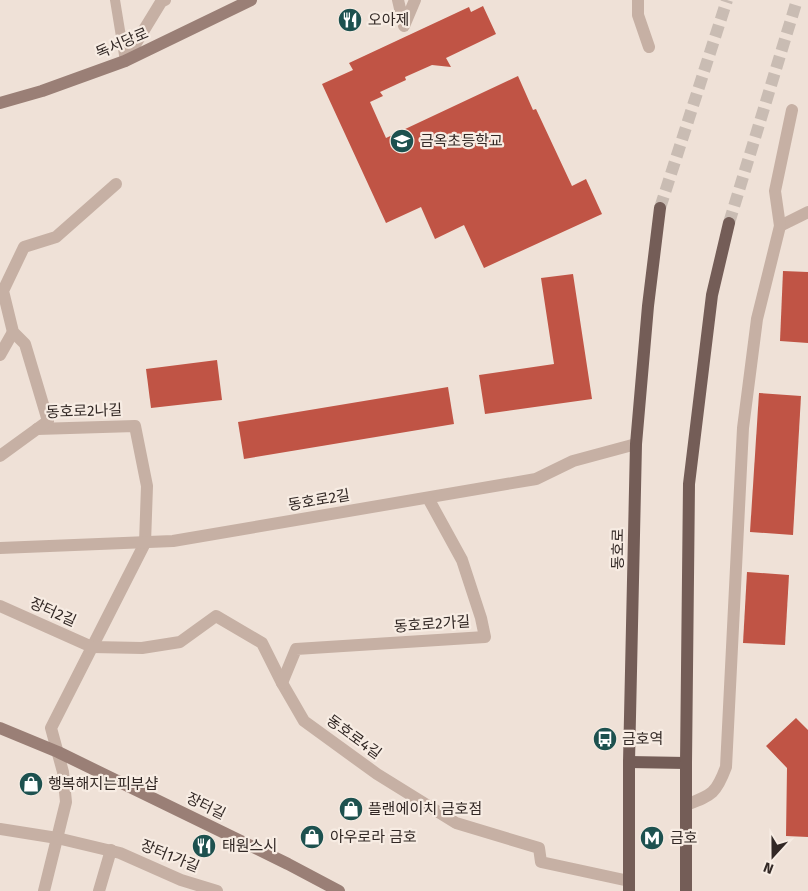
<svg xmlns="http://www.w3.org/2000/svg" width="808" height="891" font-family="'Fira Sans','Noto Sans KR',sans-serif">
  <rect width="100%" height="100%" fill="#efe1d7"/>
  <g fill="#c05445">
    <polygon points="483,6 496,34 446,58 451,67 432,65 405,77 406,80 380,92 383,96 370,102 386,138 518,76 533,110 536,109 572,186 586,179 602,214 484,268 464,225 435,239 421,207 386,223 322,84 353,70 349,63 469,7 471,12"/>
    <polygon points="783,271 808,272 808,343 780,341"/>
    <polygon points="573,274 592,399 485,414 479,375 554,364 541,278"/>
    <polygon points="217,360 222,400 151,408 146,369"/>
    <polygon points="448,387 454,424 244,459 238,422"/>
    <polygon points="759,393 801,396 793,535 750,532"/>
    <polygon points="747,572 789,575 785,645 743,643"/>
    <polygon points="796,718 808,730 808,837 786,836 787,768 766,746"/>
  </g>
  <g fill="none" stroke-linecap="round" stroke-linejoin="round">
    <g stroke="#c9bcb3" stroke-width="12" stroke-dasharray="12 6" stroke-linecap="butt">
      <polyline points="660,208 727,0"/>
      <polyline points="729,223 797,0"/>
    </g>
    <polyline stroke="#c6b0a4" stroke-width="10" points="115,0 125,61"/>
    <g stroke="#c6b0a4" stroke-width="12">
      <polyline points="398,0 404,26 415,0"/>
      <polyline points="638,0 638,15 649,47"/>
      <polyline points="125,61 161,2 165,0"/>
      <polyline points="780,226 808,212"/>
      <polyline points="0,355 13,332"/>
      <polyline points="37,429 135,426 147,486 145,543 51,728 63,772 66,802 44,891"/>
      <polyline points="0,456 48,421 25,344 13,332 3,291 24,247 56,237 116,184"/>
      <polyline points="0,548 173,541 536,479 573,461 636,444"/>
      <polyline points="0,606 92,647 142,648 180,642 216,616 262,643 282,683 304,721 377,774 456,823 539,848 541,862 629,881"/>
      <polyline points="282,683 296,649 485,637 481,618 462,560 428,498"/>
      <path d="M686,805C712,795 716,794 726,767L743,428L757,319L780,226L775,191L792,110"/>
      <polyline points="0,829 57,838 120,853 181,880 217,891"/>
      <polyline points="99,891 111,850"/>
    </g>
    <g stroke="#9a7f76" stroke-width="12">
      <polyline points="0,103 42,91 125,61 251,0"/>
      <polyline points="0,728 58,752 288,864 339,891"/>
    </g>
    <g stroke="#745d57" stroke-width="12">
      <polyline points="629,762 686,763"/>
      <polyline points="629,891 629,762 636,444 648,306 660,208"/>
      <polyline points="686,891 686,763 689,484 712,295 729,223"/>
    </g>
  </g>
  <defs>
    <g id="restaurant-disc" transform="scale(1.25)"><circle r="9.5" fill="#1d514f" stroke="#f7ece3"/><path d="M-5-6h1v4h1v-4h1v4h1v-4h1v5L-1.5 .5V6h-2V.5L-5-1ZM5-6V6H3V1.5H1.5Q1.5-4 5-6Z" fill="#fff"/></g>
    <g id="school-disc" transform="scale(1.25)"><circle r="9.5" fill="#1d514f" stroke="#f7ece3"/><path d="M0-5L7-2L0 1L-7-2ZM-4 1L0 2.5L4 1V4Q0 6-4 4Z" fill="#fff"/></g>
    <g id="bus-disc" transform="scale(1.25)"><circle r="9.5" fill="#1d514f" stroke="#f7ece3"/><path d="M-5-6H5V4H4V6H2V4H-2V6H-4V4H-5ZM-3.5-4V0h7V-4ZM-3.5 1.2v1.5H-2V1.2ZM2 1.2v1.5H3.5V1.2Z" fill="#fff"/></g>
    <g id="shop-disc" transform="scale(1.25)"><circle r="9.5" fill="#1d514f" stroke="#f7ece3"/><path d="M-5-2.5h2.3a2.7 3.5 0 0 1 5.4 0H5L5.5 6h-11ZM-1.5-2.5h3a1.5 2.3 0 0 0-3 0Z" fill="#fff"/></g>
    <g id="metro-disc" transform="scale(1.25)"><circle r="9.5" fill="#1d514f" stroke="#f7ece3"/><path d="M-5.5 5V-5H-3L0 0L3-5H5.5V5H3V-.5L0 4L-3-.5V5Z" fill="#fff"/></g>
  </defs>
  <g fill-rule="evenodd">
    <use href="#restaurant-disc" x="350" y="20"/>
    <use href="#school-disc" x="402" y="141"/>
    <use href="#bus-disc" x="605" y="739"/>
    <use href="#shop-disc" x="31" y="784"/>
    <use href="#shop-disc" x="351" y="809"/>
    <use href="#shop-disc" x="312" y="837"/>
    <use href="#metro-disc" x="652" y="838"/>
    <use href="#restaurant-disc" x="204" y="846"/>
  </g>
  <g text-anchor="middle" stroke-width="4.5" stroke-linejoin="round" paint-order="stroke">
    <g font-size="15" fill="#322825" stroke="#f7ece3" text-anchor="start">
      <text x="368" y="25">오아제</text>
      <text x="420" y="146">금옥초등학교</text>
      <text x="622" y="744">금호역</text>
      <text x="48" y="789">행복해지는피부샵</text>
      <text x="368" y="814">플랜에이치 금호점</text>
      <text x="330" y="842">아우로라 금호</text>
      <text x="670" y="843">금호</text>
      <text x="222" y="851">태원스시</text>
    </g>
    <g font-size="15" fill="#322825" stroke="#f7ece3">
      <text transform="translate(122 43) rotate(-23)" y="5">독서당로</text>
      <text transform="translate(84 411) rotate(-2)" y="5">동호로2나길</text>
      <text transform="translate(319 500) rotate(-10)" y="5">동호로2길</text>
      <text transform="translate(618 549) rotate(-89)" y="5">동호로</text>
      <text transform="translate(53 612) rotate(24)" y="5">장터2길</text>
      <text transform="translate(432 624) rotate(-4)" y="5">동호로2가길</text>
      <text transform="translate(354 737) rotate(36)" y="5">동호로4길</text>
      <text transform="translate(206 806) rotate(26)" y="5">장터길</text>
      <text transform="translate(170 856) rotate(22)" y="5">장터1가길</text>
    </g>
  </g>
  <g transform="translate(773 856) rotate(201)" stroke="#f7ece3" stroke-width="4" paint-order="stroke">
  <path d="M0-4L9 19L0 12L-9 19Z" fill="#322825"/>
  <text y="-8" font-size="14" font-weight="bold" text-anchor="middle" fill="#322825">N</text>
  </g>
</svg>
